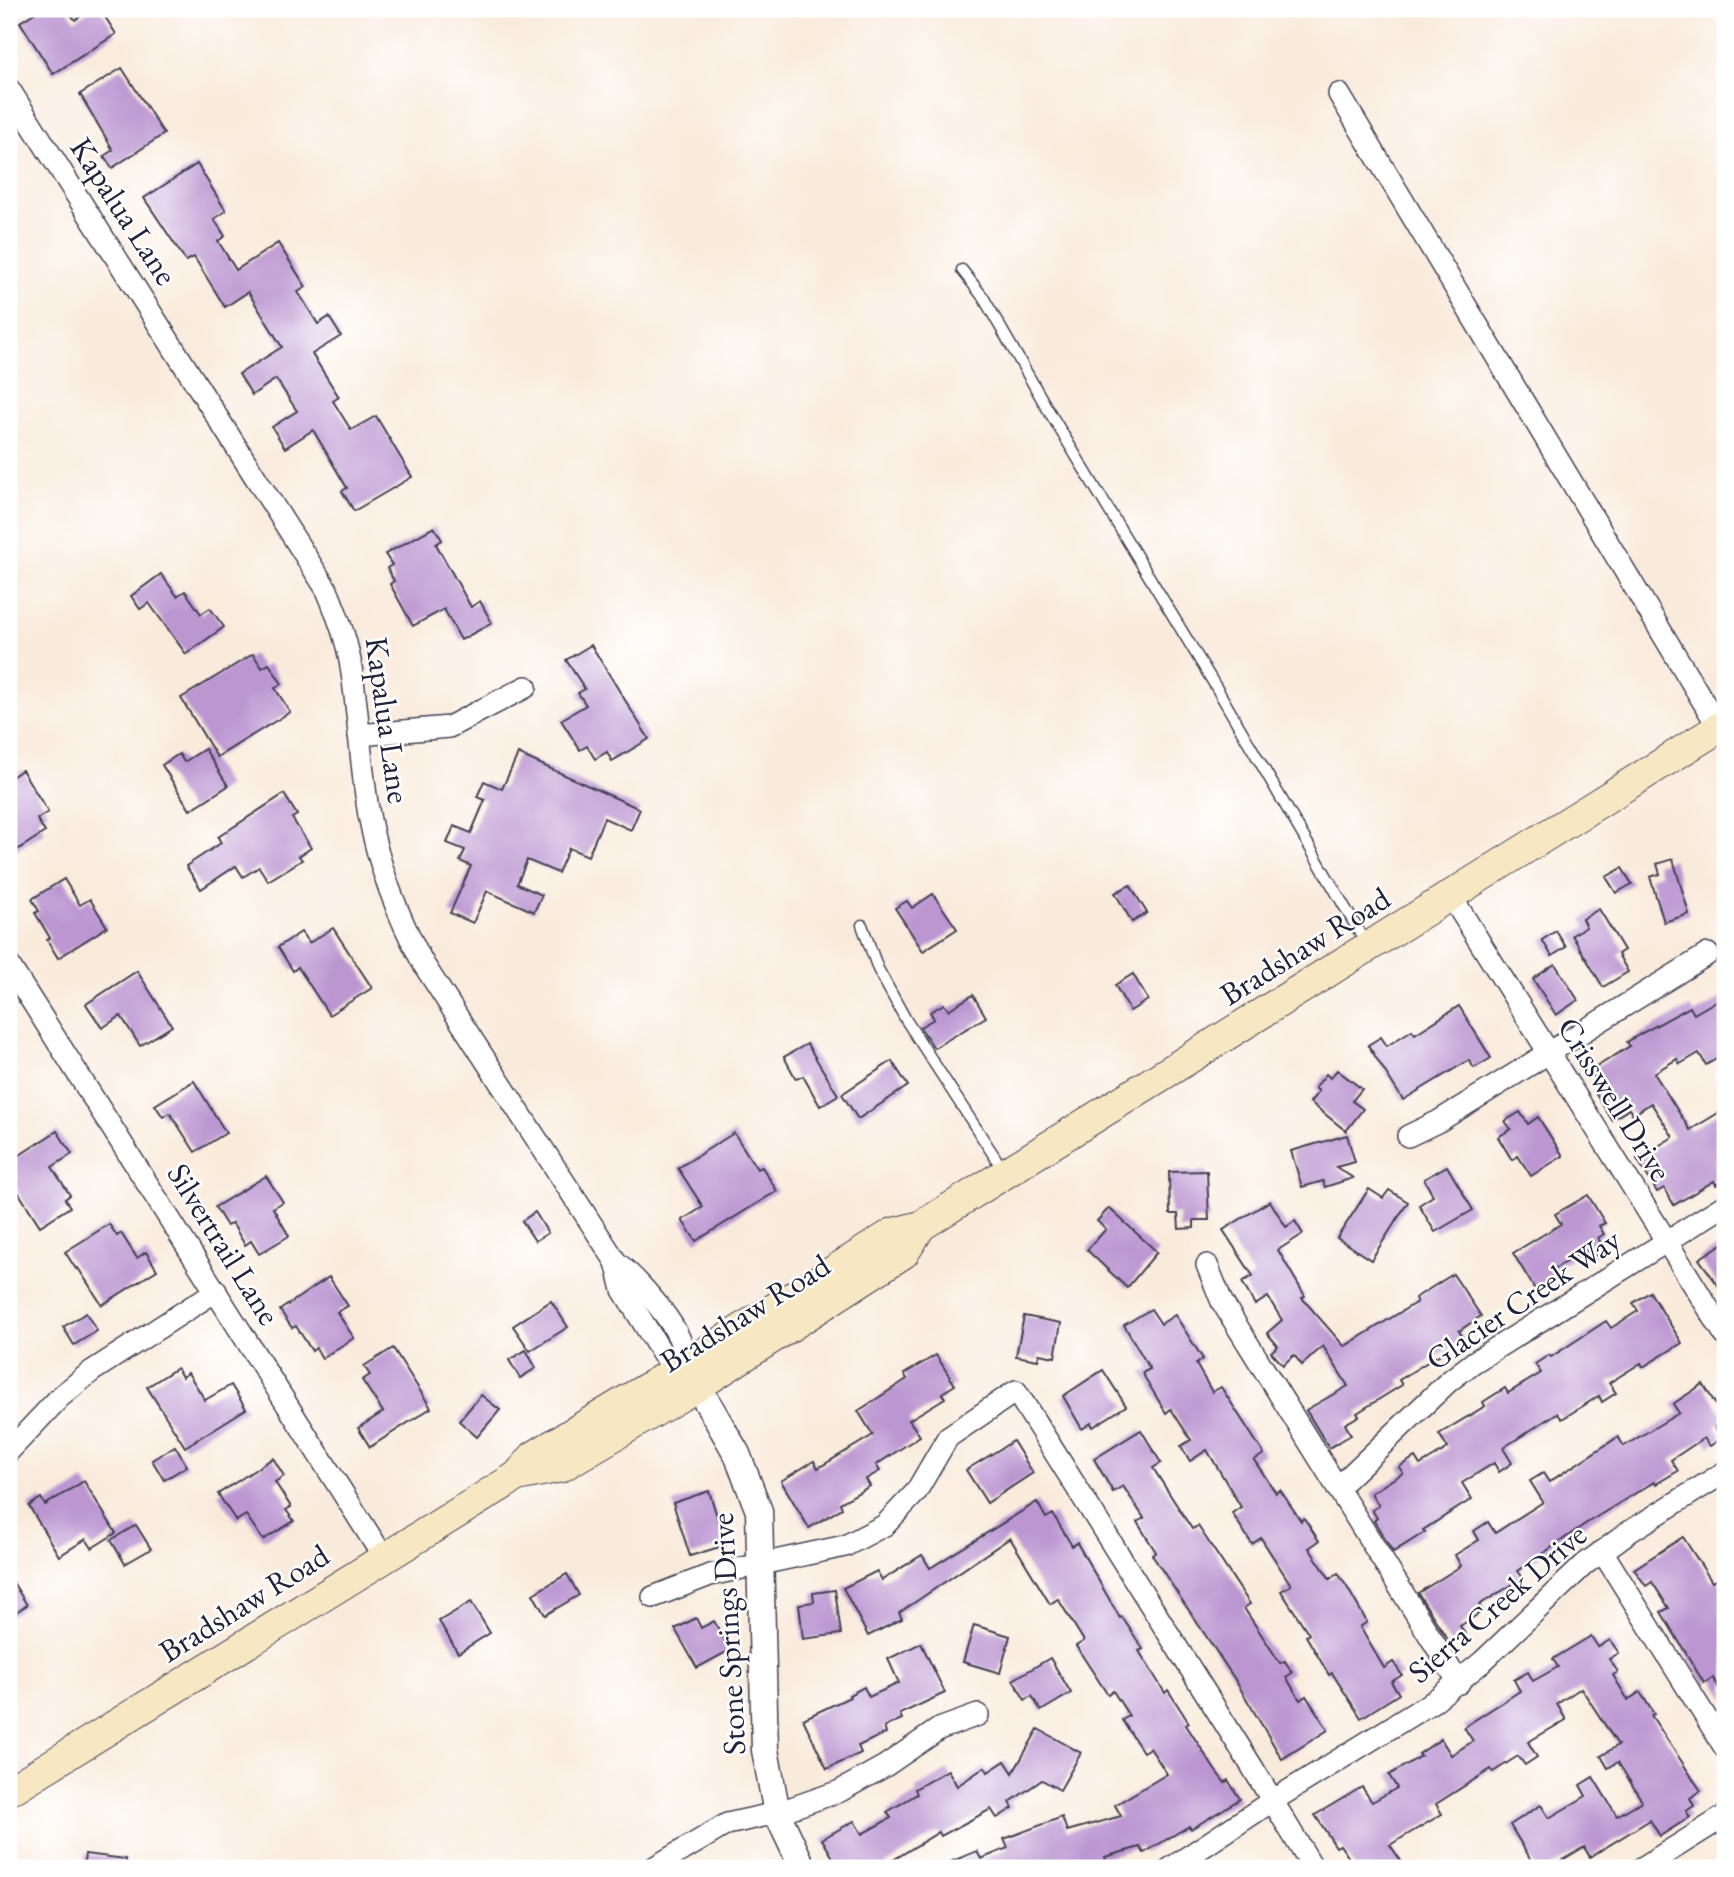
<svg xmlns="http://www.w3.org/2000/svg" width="1734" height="1877" font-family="'EB Garamond',serif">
  <rect width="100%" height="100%" fill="#fff"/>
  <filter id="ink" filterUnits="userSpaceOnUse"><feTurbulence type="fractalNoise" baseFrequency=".0143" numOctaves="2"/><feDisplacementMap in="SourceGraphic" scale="14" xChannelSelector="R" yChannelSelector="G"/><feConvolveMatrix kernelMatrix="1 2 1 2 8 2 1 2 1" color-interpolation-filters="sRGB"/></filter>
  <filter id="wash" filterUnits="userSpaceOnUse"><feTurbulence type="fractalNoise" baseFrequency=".00686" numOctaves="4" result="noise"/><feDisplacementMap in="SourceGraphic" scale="28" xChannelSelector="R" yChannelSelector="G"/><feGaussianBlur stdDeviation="1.57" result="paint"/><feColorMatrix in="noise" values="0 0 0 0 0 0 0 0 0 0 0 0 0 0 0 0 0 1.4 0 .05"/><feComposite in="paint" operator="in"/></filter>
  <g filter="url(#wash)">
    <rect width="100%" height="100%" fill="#f9ebdc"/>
    <g id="blocks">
      <g fill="#bc96d1">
        <polygon points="41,9 67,9 75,20 92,9 100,9 116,34 53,74 20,22"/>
        <polygon points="122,68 164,134 112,168 104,156 113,150 80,94"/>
        <polygon points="197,164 226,211 214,219 225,236 218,241 236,270 278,243 306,287 298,292 318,324 329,317 341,336 312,354 339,397 333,401 351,430 376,416 412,477 354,511 342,491 347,488 313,430 285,448 272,427 297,411 276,379 252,395 239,374 282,347 248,292 225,307 194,257 186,261 144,198"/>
        <polygon points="434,527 442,540 436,544 471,607 480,601 492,623 461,640 444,609 413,626 390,584 394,581 387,568 392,565 385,554"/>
        <polygon points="161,574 177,596 185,591 201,614 210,608 224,627 186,654 149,603 140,609 131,596"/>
        <polygon points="591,645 649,739 612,761 607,752 595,759 587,746 580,750 561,720 586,705 578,693 585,689 566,660"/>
        <polygon points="253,654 262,668 269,664 282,684 275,688 290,712 217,757 181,698"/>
        <polygon points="205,749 228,786 190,810 162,765 179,754 184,762"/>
        <polygon points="518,754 640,809 631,830 604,818 588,856 569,848 558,873 527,860 517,884 542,895 534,912 487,891 473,923 450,913 471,866 460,861 465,850 447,843 454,826 471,833 485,800 477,797 484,781 502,789"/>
        <polygon points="22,770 48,812 37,819 45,832 14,852 9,844 9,779"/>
        <polygon points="284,794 297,815 292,818 311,848 299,856 302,860 268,881 259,867 243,877 236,866 201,889 186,866 221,843 218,837"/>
        <polygon points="1673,859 1689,914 1664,922 1650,877 1660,874 1657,864"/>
        <polygon points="1622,868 1632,884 1616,893 1606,877"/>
        <polygon points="64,879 80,905 90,899 107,927 58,958 47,940 50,938 35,913 39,911 32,899"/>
        <polygon points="1130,885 1147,913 1132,922 1115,893"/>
        <polygon points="933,894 957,929 923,951 895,908 907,901 912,908"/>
        <polygon points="1599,909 1624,950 1618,954 1628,972 1603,987 1572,935 1586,927 1582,919"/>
        <polygon points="333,928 372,988 329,1015 298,967 293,971 278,947 301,932 309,943"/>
        <polygon points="1556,931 1566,947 1552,956 1542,940"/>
        <polygon points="1555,964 1578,1000 1556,1015 1533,979"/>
        <polygon points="137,971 172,1026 140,1046 121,1016 102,1028 86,1004"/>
        <polygon points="1133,974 1148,1000 1130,1011 1115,985"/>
        <polygon points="973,995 986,1017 934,1048 920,1027 934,1019 930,1012 944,1004 948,1010"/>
        <polygon points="1725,996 1725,1054 1706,1065 1699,1053 1680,1064 1677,1059 1654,1073 1690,1130 1725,1109 1725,1179 1716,1185 1714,1181 1674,1205 1664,1188 1657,1192 1637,1159 1673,1137 1651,1103 1633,1115 1629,1109 1612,1120 1594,1091 1601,1087 1590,1071 1630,1046 1627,1042 1642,1033 1690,1007 1694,1014"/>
        <polygon points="1459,1006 1491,1058 1474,1068 1469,1060 1403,1100 1368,1045 1381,1037 1387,1046 1412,1030 1415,1034"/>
        <polygon points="807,1044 838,1095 820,1106 803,1076 796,1079 784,1057"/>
        <polygon points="892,1061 908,1086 858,1119 842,1094"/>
        <polygon points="1337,1070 1362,1089 1352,1101 1363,1109 1346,1131 1310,1102 1319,1091 1315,1088 1326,1074 1330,1078"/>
        <polygon points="194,1081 226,1133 195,1152 170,1113 163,1117 155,1105"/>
        <polygon points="1520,1112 1528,1124 1538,1117 1563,1156 1531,1176 1518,1156 1512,1160 1498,1137 1511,1129 1505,1121"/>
        <polygon points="57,1131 72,1154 52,1167 70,1195 65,1199 70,1207 40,1226 9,1178 9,1162"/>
        <polygon points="734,1133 757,1169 762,1167 777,1191 696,1241 682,1220 703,1207 678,1168"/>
        <polygon points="1347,1135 1355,1162 1336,1167 1353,1178 1325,1187 1323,1181 1302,1187 1291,1151"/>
        <polygon points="1447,1166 1473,1210 1435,1232 1419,1205 1433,1196 1424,1179"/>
        <polygon points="1207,1171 1209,1220 1194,1220 1194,1228 1179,1229 1178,1214 1170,1214 1169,1172"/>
        <polygon points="266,1176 283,1202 273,1208 289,1236 259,1254 251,1241 245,1245 232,1223 227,1226 215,1207"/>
        <polygon points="1369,1189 1383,1198 1389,1190 1408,1202 1371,1260 1337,1238"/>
        <polygon points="1588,1195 1605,1223 1599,1226 1604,1234 1598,1238 1605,1250 1591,1257 1586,1250 1552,1270 1558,1278 1536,1291 1513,1253 1561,1224 1555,1214"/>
        <polygon points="1270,1201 1286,1227 1295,1221 1303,1234 1278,1250 1305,1296 1302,1298 1343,1345 1345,1346 1417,1302 1415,1298 1453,1274 1481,1316 1459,1331 1464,1339 1399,1380 1402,1385 1357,1413 1359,1416 1345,1424 1351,1435 1329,1448 1306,1410 1348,1386 1323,1346 1302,1365 1294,1355 1283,1365 1271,1352 1278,1346 1267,1333 1282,1320 1268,1297 1255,1305 1242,1282 1253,1276 1223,1230"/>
        <polygon points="1109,1208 1157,1252 1127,1288 1087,1250 1106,1229 1097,1221"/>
        <polygon points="535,1212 548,1233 535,1241 522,1221"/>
        <polygon points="109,1224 117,1236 121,1233 137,1258 146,1252 157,1270 102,1305 78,1268 76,1269 65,1252"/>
        <polygon points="1725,1242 1725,1295 1699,1259"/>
        <polygon points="329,1277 348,1306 337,1312 354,1338 322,1358 316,1348 312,1351 296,1326 292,1328 280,1310"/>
        <polygon points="1650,1292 1682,1343 1643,1367 1641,1363 1609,1383 1616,1393 1602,1402 1599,1396 1562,1419 1557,1413 1503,1448 1512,1463 1499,1472 1494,1463 1462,1483 1472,1499 1423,1530 1425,1532 1393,1552 1374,1521 1377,1518 1372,1510 1379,1506 1371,1493 1403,1473 1399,1467 1415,1457 1420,1465 1448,1448 1439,1434 1485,1406 1483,1402 1505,1388 1508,1393 1541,1373 1535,1364 1549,1355 1551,1357 1606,1321 1611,1328 1638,1311 1633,1303"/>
        <polygon points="551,1301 568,1327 530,1351 513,1326"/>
        <polygon points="1151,1309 1161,1324 1175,1315 1203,1359 1196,1364 1212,1392 1221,1387 1264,1454 1254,1460 1276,1493 1280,1490 1301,1521 1304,1518 1319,1541 1309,1548 1330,1579 1338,1573 1347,1587 1367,1622 1360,1627 1384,1668 1393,1662 1402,1675 1391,1682 1399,1694 1361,1718 1332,1673 1329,1675 1306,1636 1309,1634 1281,1591 1291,1585 1261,1538 1252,1544 1232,1513 1241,1507 1207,1450 1190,1461 1181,1446 1191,1440 1171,1409 1166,1413 1142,1373 1150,1369 1124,1325"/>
        <polygon points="86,1313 97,1331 74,1345 63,1327"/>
        <polygon points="1024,1316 1061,1323 1055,1357 1039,1354 1038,1360 1016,1356"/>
        <polygon points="393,1348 431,1408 370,1447 358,1428 383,1412 362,1380 370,1375 364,1366"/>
        <polygon points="526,1350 536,1368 520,1378 509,1360"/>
        <polygon points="936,1355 955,1385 942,1393 945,1398 909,1420 920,1436 876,1465 880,1471 866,1479 870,1486 840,1503 842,1508 809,1528 781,1481 814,1461 818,1468 873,1435 858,1411 907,1379 904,1374"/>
        <polygon points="177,1368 182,1377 188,1373 205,1400 231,1385 246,1409 185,1447 147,1387"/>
        <polygon points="1103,1370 1126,1406 1093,1427 1091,1423 1082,1429 1063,1396"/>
        <polygon points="1703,1384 1725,1419 1715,1427 1722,1438 1710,1446 1704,1438 1671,1460 1678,1471 1656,1484 1654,1482 1585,1524 1518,1571 1523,1578 1479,1605 1483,1611 1460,1626 1465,1634 1450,1643 1418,1593 1461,1566 1455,1555 1479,1540 1474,1531 1488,1522 1495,1533 1543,1502 1530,1481 1543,1473 1549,1482 1618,1437 1624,1446 1679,1413 1673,1404"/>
        <polygon points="481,1395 500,1410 477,1437 459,1421"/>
        <polygon points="1141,1430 1161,1463 1153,1468 1192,1529 1198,1526 1250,1604 1244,1608 1280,1663 1285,1661 1292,1673 1286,1677 1300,1700 1306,1696 1328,1730 1282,1759 1234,1678 1152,1555 1156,1552 1137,1522 1144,1518 1123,1486 1113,1492 1094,1459"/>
        <polygon points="1013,1441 1033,1473 987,1503 966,1470"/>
        <polygon points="175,1446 187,1466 164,1480 152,1460"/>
        <polygon points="273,1458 284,1476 275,1482 291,1507 286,1510 294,1521 263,1540 246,1515 236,1521 218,1494"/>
        <polygon points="84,1481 116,1533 92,1548 86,1539 59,1556 29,1506 41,1498 45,1505"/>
        <polygon points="709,1491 726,1545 690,1556 673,1503"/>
        <polygon points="1037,1502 1046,1518 1053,1514 1072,1546 1077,1543 1120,1618 1122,1617 1143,1649 1139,1651 1165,1693 1168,1690 1189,1723 1186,1725 1215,1770 1225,1783 1228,1780 1240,1799 1191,1829 1189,1826 1144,1853 1140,1847 1105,1857 1107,1863 1090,1868 936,1868 977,1851 981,1859 1008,1848 1004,1839 1062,1817 1067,1831 1121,1816 1115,1805 1167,1774 1150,1748 1143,1752 1122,1720 1129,1716 1113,1691 1108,1695 1076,1646 1084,1641 1058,1599 1050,1604 1010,1538 899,1613 902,1619 868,1636 843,1588 877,1571 882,1580 922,1555 930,1568"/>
        <polygon points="136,1525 151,1549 125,1564 111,1540"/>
        <polygon points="1683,1537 1712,1582 1718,1579 1725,1591 1725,1698 1713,1678 1704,1683 1661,1612 1669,1608 1652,1582 1646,1586 1634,1569"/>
        <polygon points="567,1574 579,1595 545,1615 533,1594"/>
        <polygon points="9,1576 27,1605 9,1617"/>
        <polygon points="835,1590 841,1634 803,1639 799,1604 814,1602 813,1593"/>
        <polygon points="471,1602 490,1633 458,1653 439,1621"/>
        <polygon points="696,1618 701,1628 714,1621 730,1650 697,1668 675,1629"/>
        <polygon points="974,1625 1010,1636 1000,1673 963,1662"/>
        <polygon points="1591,1636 1598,1647 1610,1640 1619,1653 1609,1659 1618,1672 1613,1675 1628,1700 1640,1692 1654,1714 1651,1715 1701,1791 1690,1798 1694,1806 1686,1811 1690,1817 1660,1836 1650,1820 1590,1857 1584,1847 1549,1868 1536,1868 1510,1825 1541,1805 1549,1818 1586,1796 1580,1785 1593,1777 1617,1816 1642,1801 1618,1762 1608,1768 1601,1756 1618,1745 1581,1688 1557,1704 1566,1720 1528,1742 1537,1757 1525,1765 1518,1756 1493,1772 1491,1769 1436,1804 1442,1814 1390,1845 1406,1868 1356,1868 1340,1845 1336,1847 1315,1815 1362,1787 1372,1802 1397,1788 1389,1775 1421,1756 1419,1754 1441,1739 1451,1755 1473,1741 1464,1727 1520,1691 1514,1680 1528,1672 1533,1681 1558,1667 1553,1659"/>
        <polygon points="921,1643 945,1693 900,1714 902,1719 884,1727 886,1733 858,1746 861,1753 827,1769 803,1719 850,1697 849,1695 864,1687 869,1697 899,1683 888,1659"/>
        <polygon points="1050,1658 1071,1693 1041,1711 1032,1696 1025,1700 1013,1680"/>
        <polygon points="1038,1729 1081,1753 1060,1790 1042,1780 1010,1802 1013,1808 997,1818 991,1809 941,1836 939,1832 880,1868 839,1868 822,1839 854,1821 862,1834 891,1818 887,1812 917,1794 915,1789 948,1770 957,1786 985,1767 988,1772 1005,1761 1013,1773"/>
        <polygon points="85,1854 126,1859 125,1868 83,1868"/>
      </g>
    </g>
  </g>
  <g filter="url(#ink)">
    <use href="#blocks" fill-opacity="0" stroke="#424053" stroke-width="2"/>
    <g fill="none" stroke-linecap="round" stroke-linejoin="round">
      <g stroke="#424053" stroke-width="13">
        <g id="service">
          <polyline points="962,270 983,297 1047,408 1216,687 1367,945"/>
          <polyline points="862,925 878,969 906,1020 1004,1171"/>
        </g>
      </g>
      <g stroke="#424053" stroke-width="24">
        <g id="minor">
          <path d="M9,89L327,590C337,614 346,637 350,661C359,712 360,764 369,815C379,869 398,917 424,965L616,1262C636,1278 673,1319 681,1343C684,1350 684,1358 685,1365"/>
          <polyline points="1339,94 1719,728"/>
          <polyline points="359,735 449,727 526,687"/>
          <polyline points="1451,896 1725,1335"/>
          <polyline points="9,965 384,1558"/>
          <polyline points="1408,1136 1439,1121 1708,954"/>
          <polyline points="616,1262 623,1290 663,1355 685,1365"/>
          <polyline points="1207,1265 1222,1302 1459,1683"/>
          <polyline points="9,1451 60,1397 92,1371 216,1291"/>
          <polyline points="1337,1488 1448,1382 1474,1362 1725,1205"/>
          <polyline points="1602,1551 1725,1748"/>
          <polyline points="653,1597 710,1575 845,1546 885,1525 916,1492 948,1437 1016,1391 1251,1765 1313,1868"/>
          <polyline points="653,1868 727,1824 777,1813 840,1791 885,1766 939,1729 978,1715"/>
          <polyline points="1171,1868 1272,1801 1434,1701 1482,1662 1585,1564 1629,1532 1725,1472"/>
          <polyline points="1642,1868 1725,1816"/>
        </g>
      </g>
      <g stroke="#424053" stroke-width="29">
        <polyline id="tertiary" points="688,1369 737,1454 759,1511 765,1750 777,1813 803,1868"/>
      </g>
      <g stroke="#424053" stroke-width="32">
        <g id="secondary">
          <polyline points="517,1476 561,1467 698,1386 904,1253 921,1226"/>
          <polyline points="9,1791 517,1476 534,1456 685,1365 893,1233 921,1226 1725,724"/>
        </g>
      </g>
      <use href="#service" stroke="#fff" stroke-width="10"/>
      <use href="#minor" stroke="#fff" stroke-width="21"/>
      <use href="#tertiary" stroke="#fff" stroke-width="26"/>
      <use href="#secondary" stroke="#f7e8c3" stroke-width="30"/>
    </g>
  </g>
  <g text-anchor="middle" stroke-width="5" stroke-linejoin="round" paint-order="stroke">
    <g font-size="32" fill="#22223b" stroke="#fff">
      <text transform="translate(124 211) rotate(57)" y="11">Kapalua Lane</text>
      <text transform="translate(388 720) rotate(82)" y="11">Kapalua Lane</text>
      <text transform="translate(1305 946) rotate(-32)" y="11">Bradshaw Road</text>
      <text transform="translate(1615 1099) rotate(58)" y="11">Crisswell Drive</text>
      <text transform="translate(224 1244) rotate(58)" y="11">Silvertrail Lane</text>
      <text transform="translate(1523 1299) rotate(-34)" y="11">Glacier Creek Way</text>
      <text transform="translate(745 1313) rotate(-32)" y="11">Bradshaw Road</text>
      <text transform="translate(244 1603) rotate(-32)" y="11">Bradshaw Road</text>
      <text transform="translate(1497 1603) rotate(-41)" y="11">Sierra Creek Drive</text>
      <text transform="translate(728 1634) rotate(-93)" y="11">Stone Springs Drive</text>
    </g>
  </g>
  <rect width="1734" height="1877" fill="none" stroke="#fff" stroke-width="35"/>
</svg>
